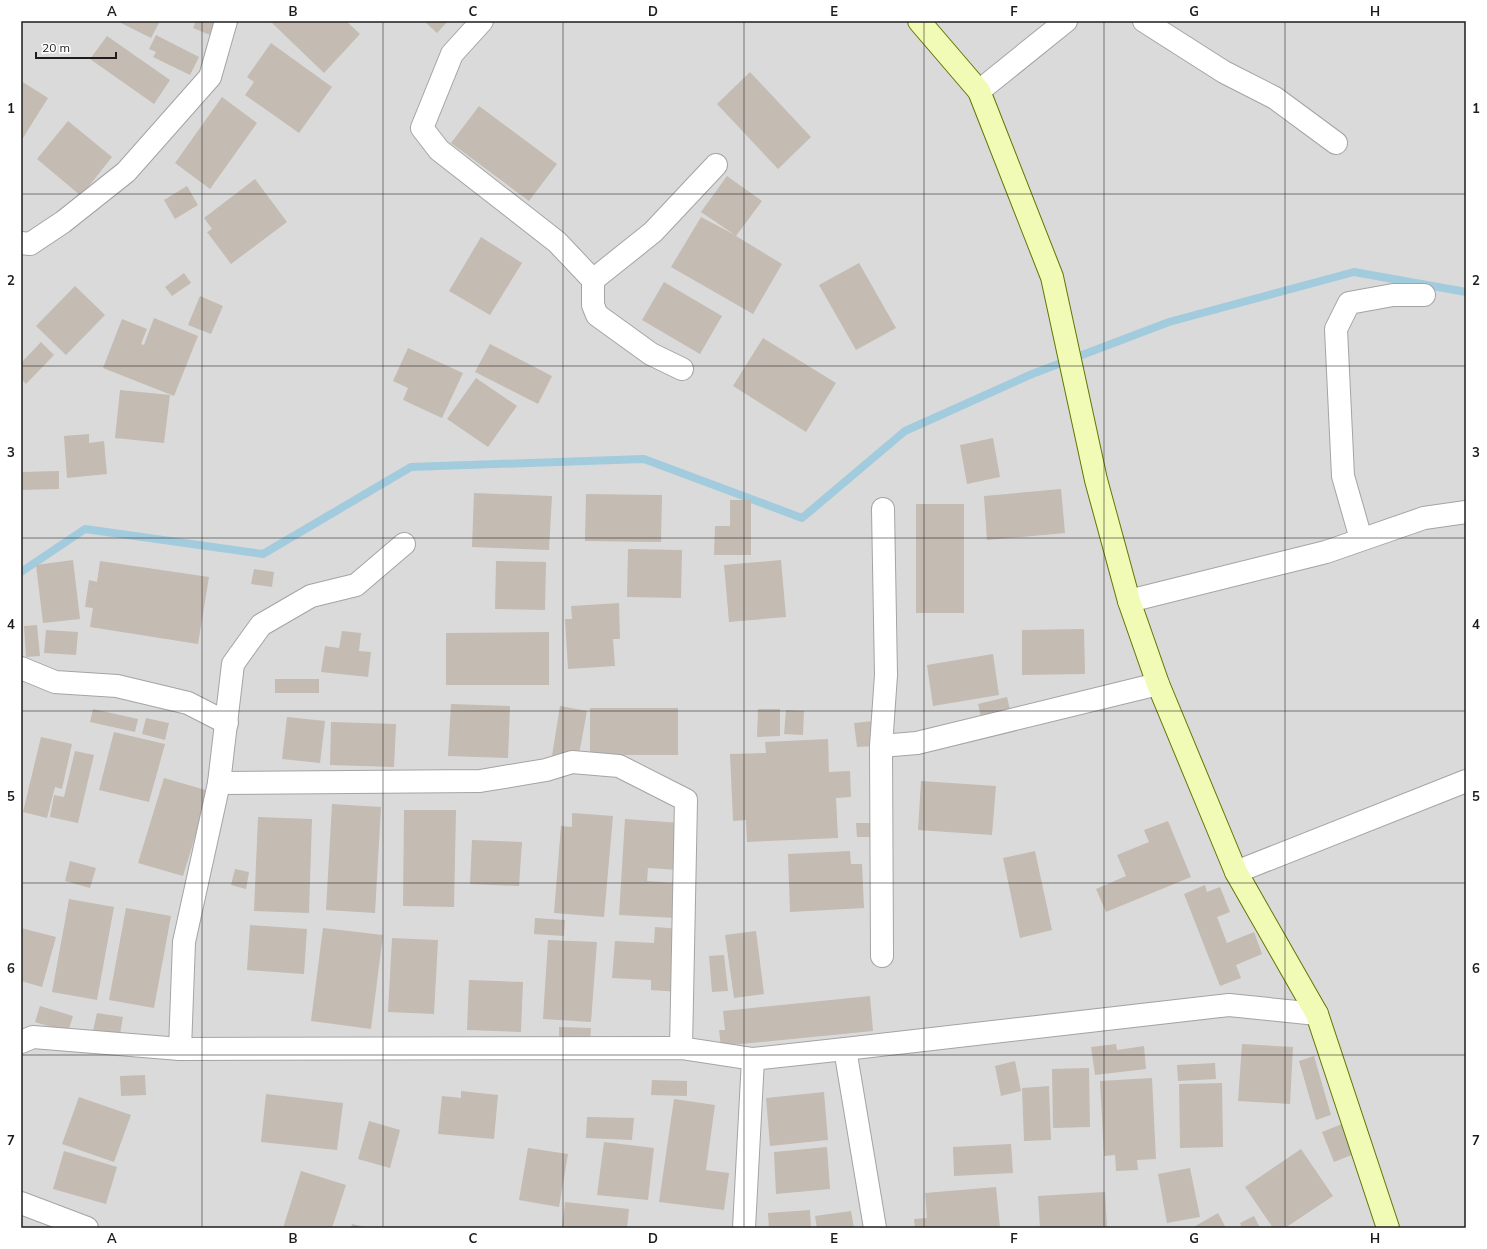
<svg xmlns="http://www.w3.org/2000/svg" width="1487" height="1249" font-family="Mulish,sans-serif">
  <rect width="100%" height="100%" fill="#efece3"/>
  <rect fill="#dbdada" x="21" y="21" width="1445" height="1207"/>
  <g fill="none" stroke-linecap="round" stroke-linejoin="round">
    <polyline stroke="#a2ccde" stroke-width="8" points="21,572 85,529 263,554 411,467 644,459 802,518 905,431 1032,374 1169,322 1354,272 1466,292"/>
  </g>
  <g fill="#c4bbb2">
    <polygon points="117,21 160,21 151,38"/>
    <polygon points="196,21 216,21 210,35 193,28"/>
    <polygon points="270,21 346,21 360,34 324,73"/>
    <polygon points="424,21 448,21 437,33"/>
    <polygon points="156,35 199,57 190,75 153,57 156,52 149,49"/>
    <polygon points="107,36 170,80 154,104 90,59"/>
    <polygon points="271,43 332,87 299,133 245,95 254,82 247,77"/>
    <polygon points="750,72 811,137 778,169 717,104"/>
    <polygon points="21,81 48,98 21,141"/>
    <polygon points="222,97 257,123 210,189 175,163"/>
    <polygon points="479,106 557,164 529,201 451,143"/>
    <polygon points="68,121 112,157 81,196 37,159"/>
    <polygon points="727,176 762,201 736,236 782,264 753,314 671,267 701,217 735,235 701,212"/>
    <polygon points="255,179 287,222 231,264 207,232 212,229 204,218"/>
    <polygon points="187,186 198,205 175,219 164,200"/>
    <polygon points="481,237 522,263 490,315 449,291"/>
    <polygon points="859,263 896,328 856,350 819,285"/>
    <polygon points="184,273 191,283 172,296 165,287"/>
    <polygon points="664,282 722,316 700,354 642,320"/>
    <polygon points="75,286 105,315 66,355 36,326"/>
    <polygon points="200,296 223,306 211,334 188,325"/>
    <polygon points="154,318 198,336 174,396 103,368 122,319 147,329 141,344 144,345"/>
    <polygon points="763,338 836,383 806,432 733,386"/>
    <polygon points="41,342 54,355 26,384 21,378 21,363"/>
    <polygon points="490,344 552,376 538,404 475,372"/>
    <polygon points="408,348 463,373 442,418 403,400 408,388 393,381"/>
    <polygon points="476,378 517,406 488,447 447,419"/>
    <polygon points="120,390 170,395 164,443 115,438"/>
    <polygon points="89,434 89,443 104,441 107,474 67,478 64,436"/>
    <polygon points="993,438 1000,477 967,484 960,445"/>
    <polygon points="59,471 59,489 21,490 21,472"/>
    <polygon points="1061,489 1065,533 987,540 984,496"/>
    <polygon points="474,493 552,496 549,550 472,547"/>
    <polygon points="586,494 662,495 661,542 585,541"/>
    <polygon points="730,500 751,500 751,555 714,555 715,526 730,526"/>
    <rect x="916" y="504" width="48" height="109"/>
    <polygon points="628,549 682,550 681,598 627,597"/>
    <polygon points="73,560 80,619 43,623 36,565"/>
    <polygon points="781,560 786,617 729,622 724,565"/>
    <polygon points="100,561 209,577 198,644 90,627 93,608 85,607 89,580 97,582"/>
    <polygon points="496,561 546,562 545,610 495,609"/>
    <polygon points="254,569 274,572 272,587 251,584"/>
    <polygon points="619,603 620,639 613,639 615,666 568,669 565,619 572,619 571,606"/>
    <polygon points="37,625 40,656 26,657 24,626"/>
    <polygon points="1084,629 1085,674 1022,675 1022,630"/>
    <polygon points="46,630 78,632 76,655 44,653"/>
    <polygon points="342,631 361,633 359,651 371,652 368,677 321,672 325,646 339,648"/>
    <polygon points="549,632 549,685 446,685 446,633"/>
    <polygon points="993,654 999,695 933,706 927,665"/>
    <rect x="275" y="679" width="44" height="14"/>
    <polygon points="1007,697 1011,714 982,721 978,704"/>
    <polygon points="451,704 510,706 508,758 448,756"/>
    <polygon points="560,706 587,711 578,760 552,756"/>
    <rect x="590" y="708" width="88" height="47"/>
    <polygon points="93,709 138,719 135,732 90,722"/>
    <polygon points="758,709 780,709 780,736 757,737"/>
    <polygon points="786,710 804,711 803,735 784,734"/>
    <polygon points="287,717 325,721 320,763 282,759"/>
    <polygon points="146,718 169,723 165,740 142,734"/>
    <polygon points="874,721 876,746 857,747 854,723"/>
    <polygon points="331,722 396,724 394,767 330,765"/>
    <polygon points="114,732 165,744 149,802 99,790"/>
    <polygon points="41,737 72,744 62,789 55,787 47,818 23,812"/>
    <polygon points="828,739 829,772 850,771 851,797 836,798 838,838 747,842 746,820 733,821 730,754 766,753 765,742"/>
    <polygon points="75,751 94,755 78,823 50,817 54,795 64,797"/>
    <polygon points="164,778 209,791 183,876 138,863"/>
    <polygon points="921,781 996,786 992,835 918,830"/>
    <polygon points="332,804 381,807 375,913 326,910"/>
    <polygon points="404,810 456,810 454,907 403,906"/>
    <polygon points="572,813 613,816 604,917 554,913 561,826 572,827"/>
    <polygon points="258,817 312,819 309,913 254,911"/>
    <polygon points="625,819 681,823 678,870 648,868 647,881 677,883 675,918 619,915"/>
    <polygon points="1168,821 1191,877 1106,912 1096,889 1126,876 1117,855 1149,842 1144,830"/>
    <polygon points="856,823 873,823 873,837 857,837"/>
    <polygon points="472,840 522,842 519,886 470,884"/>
    <polygon points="850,851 851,864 862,864 864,908 790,912 788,854"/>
    <polygon points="1035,851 1052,930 1020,938 1003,858"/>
    <polygon points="70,861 96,868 90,888 65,881"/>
    <polygon points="235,869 249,872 246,889 231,885"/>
    <polygon points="1205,885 1207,892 1220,887 1230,912 1217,917 1227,943 1254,932 1262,954 1236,965 1241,978 1220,986 1184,894"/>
    <polygon points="69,899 114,907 97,1000 52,992"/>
    <polygon points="126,908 171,916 154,1008 109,1000"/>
    <polygon points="535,918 565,920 564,936 534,934"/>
    <polygon points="250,925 307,929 304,974 247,970"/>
    <polygon points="655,927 682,929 678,992 651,990 651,980 612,978 615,941 654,943"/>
    <polygon points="21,928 56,937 42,987 21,981"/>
    <polygon points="323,928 383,935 371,1029 311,1021"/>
    <polygon points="756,931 764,994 734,998 725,935"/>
    <polygon points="392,938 438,940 434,1014 388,1012"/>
    <polygon points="548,940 597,942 591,1022 543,1019"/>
    <polygon points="724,955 728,991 712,992 709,956"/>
    <polygon points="469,980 523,982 521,1032 467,1030"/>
    <polygon points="870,996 873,1031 721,1046 719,1030 725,1030 723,1011"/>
    <polygon points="40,1006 73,1016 68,1032 35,1022"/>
    <polygon points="97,1013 123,1017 119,1040 92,1035"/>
    <polygon points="559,1027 591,1028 590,1045 559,1043"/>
    <polygon points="1116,1044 1117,1050 1144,1046 1146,1069 1095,1075 1091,1047"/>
    <polygon points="1242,1044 1293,1047 1290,1104 1238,1101"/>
    <polygon points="1314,1056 1331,1115 1316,1120 1299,1061"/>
    <polygon points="1015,1061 1021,1091 1001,1096 995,1066"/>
    <polygon points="1215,1063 1216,1079 1178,1081 1177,1065"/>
    <polygon points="1089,1068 1090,1127 1053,1128 1052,1069"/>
    <polygon points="145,1075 146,1095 121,1096 120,1076"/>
    <polygon points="1152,1078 1156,1159 1137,1160 1138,1170 1116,1171 1115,1155 1104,1156 1100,1081"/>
    <polygon points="652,1080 687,1081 687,1096 651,1095"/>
    <polygon points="1222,1083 1223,1147 1180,1148 1179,1084"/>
    <polygon points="1049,1086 1051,1140 1024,1141 1022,1088"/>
    <polygon points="461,1091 498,1095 494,1139 438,1134 442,1096 461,1098"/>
    <polygon points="824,1092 828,1140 770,1146 766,1098"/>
    <polygon points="266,1094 343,1103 337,1150 261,1142"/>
    <polygon points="79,1097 131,1115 114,1162 62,1144"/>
    <polygon points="674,1099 715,1105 706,1170 729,1173 724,1210 659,1202"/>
    <polygon points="587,1117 634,1118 632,1140 586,1138"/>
    <polygon points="369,1121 400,1130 390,1168 358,1159"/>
    <polygon points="1342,1124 1354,1154 1334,1162 1322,1132"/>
    <polygon points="604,1142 654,1148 648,1200 597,1195"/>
    <polygon points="1011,1144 1013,1173 954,1176 953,1147"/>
    <polygon points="827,1147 830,1189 776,1194 774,1152"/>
    <polygon points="528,1148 568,1154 559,1207 519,1200"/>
    <polygon points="1301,1149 1333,1196 1285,1228 1273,1228 1245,1187"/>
    <polygon points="64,1151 117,1167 106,1204 53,1189"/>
    <polygon points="1190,1168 1200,1217 1167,1223 1158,1174"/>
    <polygon points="301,1171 346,1185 332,1228 283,1228"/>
    <polygon points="996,1187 1000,1228 915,1228 914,1219 927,1218 925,1193"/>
    <polygon points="1105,1192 1107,1227 1040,1228 1038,1196"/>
    <polygon points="565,1202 629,1209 627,1228 579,1228 562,1226"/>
    <polygon points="810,1210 811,1228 769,1228 768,1213"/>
    <polygon points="851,1211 854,1228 817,1228 815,1216"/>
    <polygon points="1218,1213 1226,1228 1192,1228"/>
    <polygon points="1254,1216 1260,1228 1242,1228 1240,1223"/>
    <polygon points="352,1224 365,1227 365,1228 351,1228"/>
  </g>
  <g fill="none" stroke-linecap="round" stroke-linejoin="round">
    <g stroke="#a4a4a4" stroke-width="24">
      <g id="street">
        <polyline points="482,21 452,54 422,128 439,150 557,242 593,280 593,305 597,315 651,354 682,369"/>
        <polyline points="1144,21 1224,72 1275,98 1336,143"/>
        <polyline points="979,91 1066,21"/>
        <polyline points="21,243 30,244 63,222 126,172 210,77 226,21"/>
        <polyline points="593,280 653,232 716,165"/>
        <polyline points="1361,539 1343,476 1336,329 1349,303 1393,295 1424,295"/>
        <polyline points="1129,601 1326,552 1424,518 1466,512"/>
        <polyline points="21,668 55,682 117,686 188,703 227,723"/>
        <polyline points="881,746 917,743 1158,684"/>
        <polyline points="219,783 480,781 546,770 572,762 619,766 686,800 681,1048"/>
        <polyline points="1236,872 1466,781"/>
        <polyline points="882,956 881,746 886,675 883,509"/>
        <polyline points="21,1042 33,1037 180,1049 681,1048 753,1059 845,1049 1229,1005 1317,1014"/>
        <polyline points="180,1049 184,942 219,783 233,664 261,625 311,596 356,585 404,544"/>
        <polyline points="845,1049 875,1228"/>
        <polyline points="21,1203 87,1228"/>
        <polyline points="744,1228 753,1059"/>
      </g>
    </g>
    <g stroke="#617702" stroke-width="24">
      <polyline id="secondary" points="919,21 979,91 1052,277 1096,480 1129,601 1158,684 1236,872 1317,1014 1388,1228"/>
    </g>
    <use href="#street" stroke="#fff" stroke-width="22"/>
    <use href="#secondary" stroke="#f2fbb5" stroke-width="22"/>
  </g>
  <path fill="none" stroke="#1d1d1d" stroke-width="1" stroke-opacity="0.55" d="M202,21V1228M383,21V1228M563,21V1228M744,21V1228M924,21V1228M1104,21V1228M1285,21V1228M21,194H1466M21,366H1466M21,538H1466M21,711H1466M21,883H1466M21,1055H1466"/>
  <rect width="1487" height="1249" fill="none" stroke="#ffffff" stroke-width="44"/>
  <path d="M36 52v6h80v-6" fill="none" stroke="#1d1d1d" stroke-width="2"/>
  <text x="42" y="52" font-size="12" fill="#1d1d1d" stroke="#ffffff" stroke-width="3" paint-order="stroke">20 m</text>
  <rect x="22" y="22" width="1443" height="1205" fill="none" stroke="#1d1d1d" stroke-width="1.5"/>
  <g font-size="13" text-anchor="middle" font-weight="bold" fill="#1d1d1d">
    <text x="112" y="16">A</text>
    <text x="293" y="16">B</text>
    <text x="473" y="16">C</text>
    <text x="653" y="16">D</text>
    <text x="834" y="16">E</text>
    <text x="1014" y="16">F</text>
    <text x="1194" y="16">G</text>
    <text x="1375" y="16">H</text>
    <text x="11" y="113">1</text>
    <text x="1476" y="113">1</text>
    <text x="11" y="285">2</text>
    <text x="1476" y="285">2</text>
    <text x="11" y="457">3</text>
    <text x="1476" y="457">3</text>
    <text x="11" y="629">4</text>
    <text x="1476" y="629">4</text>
    <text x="11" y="801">5</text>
    <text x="1476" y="801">5</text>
    <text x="11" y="973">6</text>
    <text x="1476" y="973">6</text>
    <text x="11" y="1145">7</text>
    <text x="1476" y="1145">7</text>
    <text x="112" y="1243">A</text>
    <text x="293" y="1243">B</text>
    <text x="473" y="1243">C</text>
    <text x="653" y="1243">D</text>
    <text x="834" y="1243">E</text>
    <text x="1014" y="1243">F</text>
    <text x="1194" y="1243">G</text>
    <text x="1375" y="1243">H</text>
  </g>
</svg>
